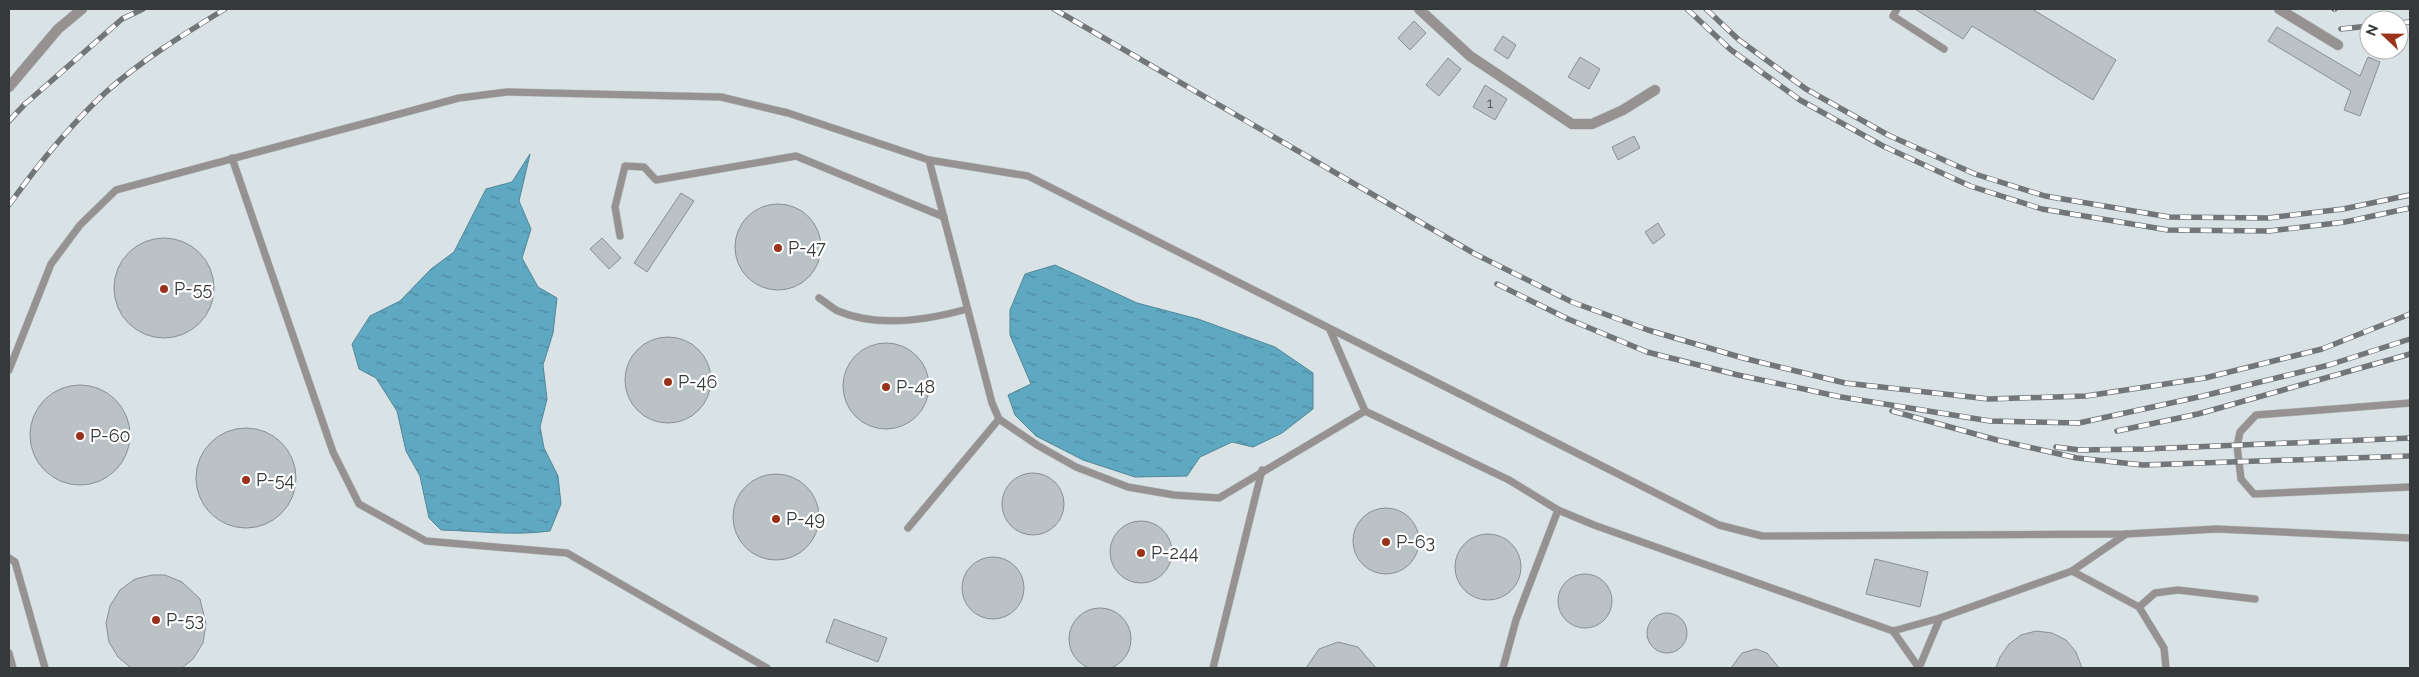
<svg xmlns="http://www.w3.org/2000/svg" width="2419" height="677" font-family="Raleway,sans-serif">
  <defs>
    <pattern id="water-ripples" width="26" height="14" patternUnits="userSpaceOnUse" patternTransform="scale(1.25)"><rect width="26" height="14" fill="#5fa8c1"/><path d="M2 4q2-2 4 0t4 0M15 11q2-2 4 0t4 0" fill="none" stroke="#4f8a9e"/></pattern>
  </defs>
  <rect width="100%" height="100%" fill="#d9e2e5"/>
  <g fill="url(#water-ripples)" stroke="#528798">
    <path d="M530,154L519,201L531,229L522,258L538,287L557,298L553,333L543,365L547,399L540,427L544,448L558,476L561,504L550,531C514,536 478,531 441,530L429,518L420,476L406,451L397,411L376,378L359,369L352,344L370,316L400,301L431,269L454,252L486,189L512,182Z"/>
    <polygon points="1055,265 1137,303 1198,319 1275,347 1313,373 1313,409 1282,433 1253,447 1232,442 1200,457 1187,476 1135,477 1083,460 1036,436 1015,415 1008,395 1031,384 1010,335 1010,310 1025,274"/>
  </g>
  <g fill="#bac2c6" stroke="#889093">
    <polygon points="1915,9 2032,9 2116,60 2093,100 1972,26 1963,39"/>
    <polygon points="1414,21 1426,33 1410,50 1398,38"/>
    <polygon points="2277,27 2360,76 2368,57 2380,62 2360,116 2344,110 2351,91 2268,41"/>
    <polygon points="1503,36 1516,45 1508,59 1494,50"/>
    <polygon points="1580,57 1600,69 1589,89 1568,77"/>
    <polygon points="1448,58 1461,69 1439,96 1426,85"/>
    <polygon points="1485,85 1507,99 1495,120 1473,107"/>
    <polygon points="1634,136 1640,148 1618,160 1612,147"/>
    <polygon points="681,193 694,201 647,272 634,263"/>
    <circle cx="778" cy="247" r="43"/>
    <polygon points="1658,223 1665,235 1653,244 1645,232"/>
    <circle cx="164" cy="288" r="50"/>
    <polygon points="602,238 621,258 609,269 590,249"/>
    <circle cx="668" cy="380" r="43"/>
    <circle cx="886" cy="386" r="43"/>
    <circle cx="80" cy="435" r="50"/>
    <circle cx="246" cy="478" r="50"/>
    <circle cx="1033" cy="504" r="31"/>
    <circle cx="776" cy="517" r="43"/>
    <circle cx="1386" cy="541" r="33"/>
    <circle cx="1141" cy="552" r="31"/>
    <circle cx="1488" cy="567" r="33"/>
    <circle cx="993" cy="588" r="31"/>
    <polygon points="1875,559 1928,572 1920,607 1866,594"/>
    <circle cx="1585" cy="601" r="27"/>
    <polygon points="165,575 182,582 200,599 206,624 203,643 193,659 182,668 131,668 118,657 109,642 106,623 110,606 120,590 135,579 152,575"/>
    <circle cx="1100" cy="639" r="31"/>
    <circle cx="1667" cy="633" r="20"/>
    <polygon points="834,619 887,638 878,662 826,642"/>
    <polygon points="2036,631 2052,633 2066,640 2076,652 2082,668 1996,668 2000,657 2009,644 2021,635"/>
    <polygon points="1338,642 1358,647 1376,668 1306,668 1319,649"/>
    <polygon points="1756,649 1767,653 1779,668 1731,668 1742,653"/>
  </g>
  <g fill="none" stroke-linecap="round" stroke-linejoin="round">
    <g stroke="#b8c0c3" stroke-width="8">
      <g id="lane">
        <polyline points="1897,9 1893,16 1944,49"/>
        <polyline points="232,158 333,452 359,504 426,541 567,553 767,668"/>
        <polyline points="929,160 992,403 999,419 1037,445 1076,467 1128,487 1174,495 1219,498 1365,411 1509,480 1558,510 1516,620 1503,668"/>
        <polyline points="620,236 615,207 625,166 644,167 656,180 796,156 944,217"/>
        <path d="M819,298C825,302 832,308 838,311C878,328 928,320 967,309"/>
        <polyline points="1330,330 1365,411"/>
        <polyline points="9,370 51,264 80,225 116,190 459,98 507,92 721,97 788,113 929,160 1028,176 1719,525 1762,536 2126,534 2217,529 2410,538"/>
        <polyline points="2410,403 2256,415 2240,432 2237,446 2241,479 2254,494 2410,487"/>
        <polyline points="1558,510 1594,525 1893,631 1940,618"/>
        <polyline points="908,528 999,419"/>
        <polyline points="9,558 15,562 45,668"/>
        <polyline points="2072,571 2139,607 2164,648 2166,668"/>
        <polyline points="2139,607 2155,593 2178,590 2255,599"/>
        <polyline points="1893,631 1919,668"/>
        <polyline points="9,653 13,668"/>
        <polyline points="1213,668 1262,470"/>
        <polyline points="1919,668 1940,618 2072,571 2126,534"/>
      </g>
    </g>
    <g stroke="#b8c0c3" stroke-width="11">
      <g id="street">
        <polyline points="1419,9 1470,56 1572,124 1592,124 1623,110 1655,90"/>
        <polyline points="2279,9 2338,45"/>
        <polyline points="9,87 58,29 82,9"/>
      </g>
    </g>
    <use href="#lane" stroke="#969291" stroke-width="7"/>
    <use href="#street" stroke="#969291" stroke-width="10"/>
    <g stroke="#717779" stroke-width="5.5">
      <g id="rail">
        <polyline points="1054,9 1475,254 1572,302 1648,330 1743,358 1845,383 1989,399 2086,396 2205,378 2322,349 2410,314"/>
        <polyline points="1687,9 1731,50 1800,100 1883,146 1970,186 2042,209 2168,230 2269,231 2345,222 2410,208"/>
        <polyline points="1706,9 1739,40 1806,89 1888,135 1975,174 2045,196 2169,217 2268,218 2343,209 2410,195"/>
        <polyline points="2334,9 2335,9"/>
        <polyline points="2399,23 2410,22"/>
        <polyline points="2341,29 2369,26"/>
        <polyline points="9,121 25,104 122,19 143,9"/>
        <path d="M9,205C37,166 70,125 106,92C142,60 184,34 225,9"/>
        <polyline points="1497,284 1568,319 1647,352 1738,375 1841,397 1990,421 2079,423 2203,396 2329,365 2410,339"/>
        <polyline points="1892,411 1997,440 2077,458 2143,465 2410,456"/>
        <polyline points="2117,431 2198,414 2410,354"/>
        <polyline points="2056,447 2080,450 2145,449 2410,438"/>
      </g>
    </g>
    <use href="#rail" stroke="#fff" stroke-width="4" stroke-dasharray="11" stroke-linecap="butt"/>
  </g>
  <g fill="#9a311b" stroke="#fff" stroke-width="2">
    <circle cx="778" cy="248" r="5"/>
    <circle cx="164" cy="289" r="5"/>
    <circle cx="668" cy="382" r="5"/>
    <circle cx="886" cy="387" r="5"/>
    <circle cx="80" cy="436" r="5"/>
    <circle cx="246" cy="480" r="5"/>
    <circle cx="776" cy="519" r="5"/>
    <circle cx="1386" cy="542" r="5"/>
    <circle cx="1141" cy="553" r="5"/>
    <circle cx="156" cy="620" r="5"/>
  </g>
  <g text-anchor="middle" stroke-width="4.5" stroke-linejoin="round" paint-order="stroke">
    <g font-size="15" fill="#565b5d">
      <text x="1490" y="108">1</text>
    </g>
    <g font-size="18" fill="#35393a" stroke="#fff" text-anchor="start">
      <text x="788" y="254">Р-47</text>
      <text x="174" y="295">Р-55</text>
      <text x="678" y="388">Р-46</text>
      <text x="896" y="393">Р-48</text>
      <text x="90" y="442">Р-60</text>
      <text x="256" y="486">Р-54</text>
      <text x="786" y="525">Р-49</text>
      <text x="1396" y="548">Р-63</text>
      <text x="1151" y="559">Р-244</text>
      <text x="166" y="626">Р-53</text>
    </g>
  </g>
  <rect width="2419" height="677" fill="none" stroke="#35393a" stroke-width="20"/>
  <g transform="translate(2384 35) rotate(292)"><circle r="24" fill="#ffffff" stroke="#aeb0b0"/>
  <path d="M0-4L9 19L0 12L-9 19Z" fill="#9a311b"/>
  <text y="-8" font-size="14" font-weight="bold" text-anchor="middle" fill="#35393a">N</text>
  </g>
</svg>
